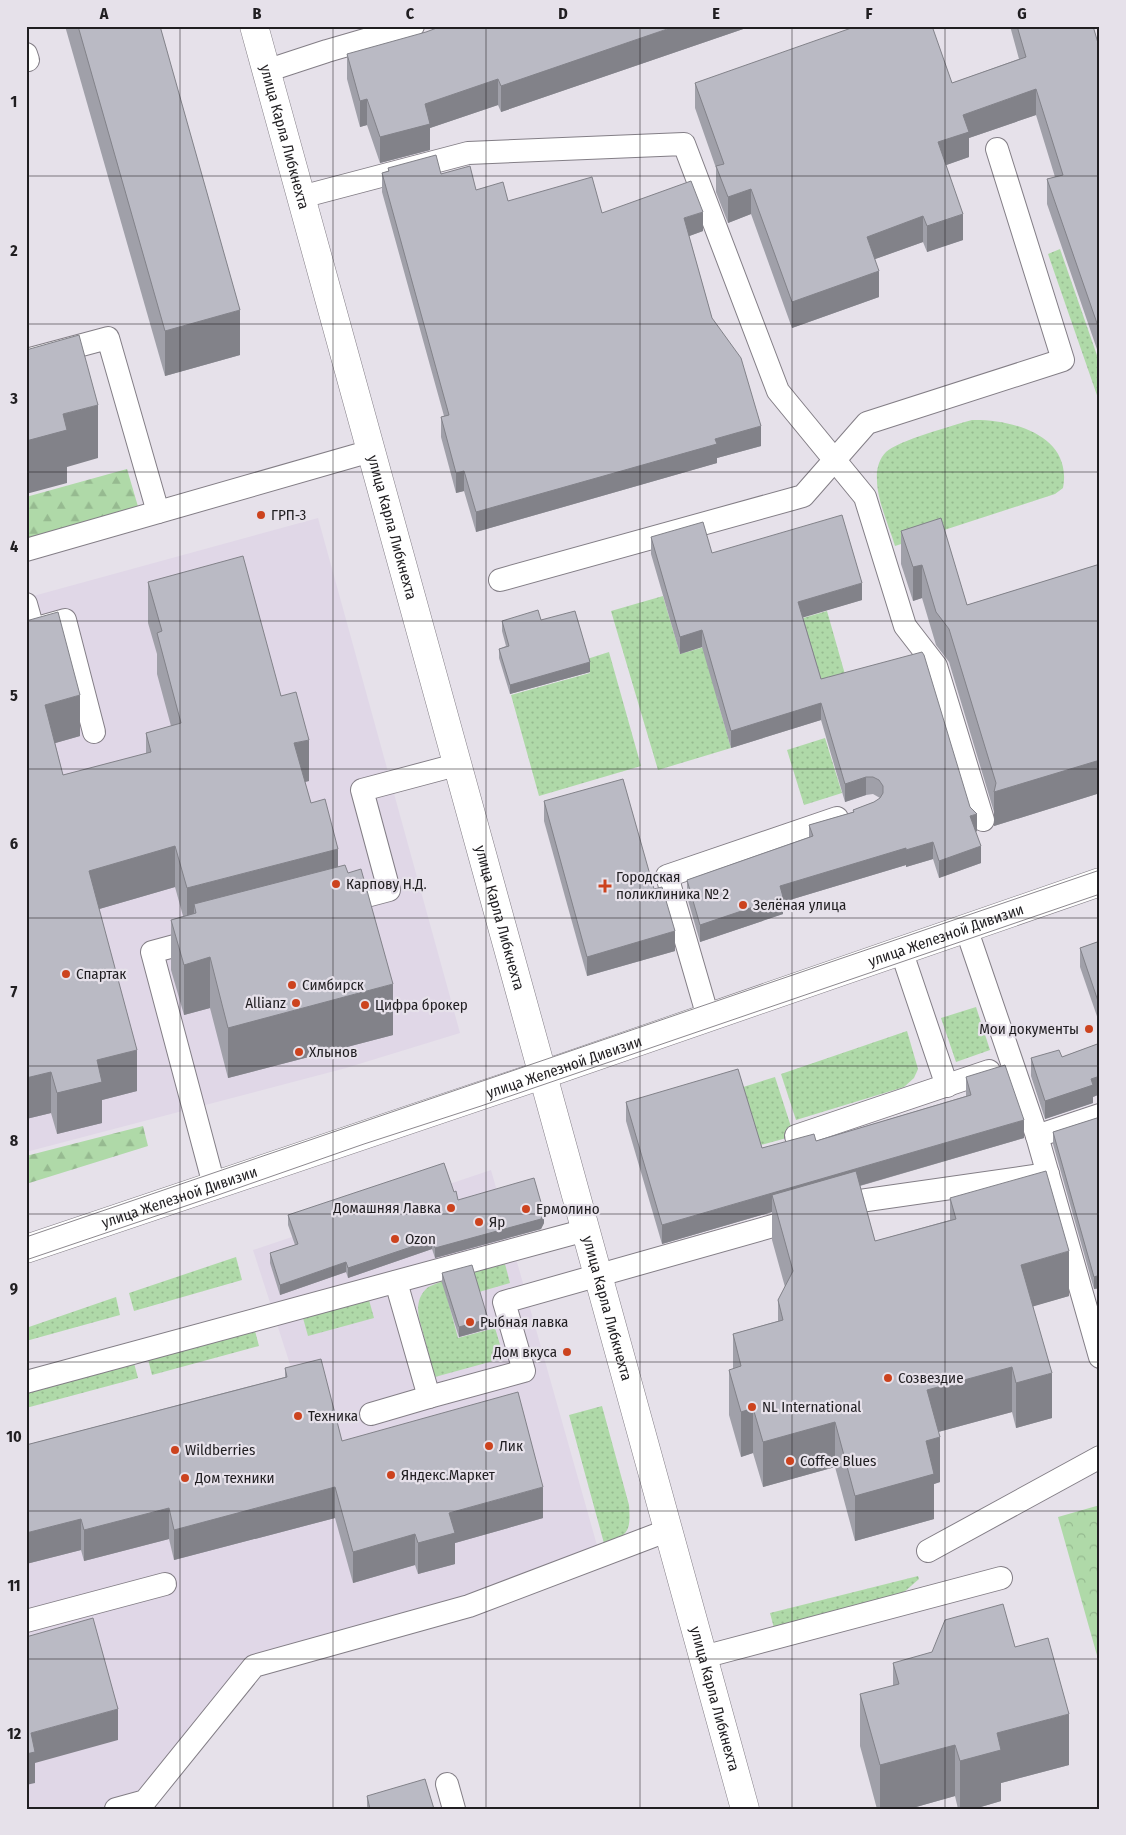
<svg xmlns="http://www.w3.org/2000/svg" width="1126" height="1835" font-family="'Fira Sans Condensed',sans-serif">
  <defs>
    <pattern id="grass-dots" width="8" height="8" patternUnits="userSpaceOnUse" patternTransform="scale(1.25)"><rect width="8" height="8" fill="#afd9a8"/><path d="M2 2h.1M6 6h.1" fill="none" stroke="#96ba90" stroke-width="1.8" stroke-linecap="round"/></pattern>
    <pattern id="forest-firs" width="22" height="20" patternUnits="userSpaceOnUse" patternTransform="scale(1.25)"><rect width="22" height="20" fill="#afd9a8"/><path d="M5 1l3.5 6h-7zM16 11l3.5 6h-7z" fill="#96ba90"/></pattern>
    <pattern id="park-crowns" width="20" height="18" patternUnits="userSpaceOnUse" patternTransform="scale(1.25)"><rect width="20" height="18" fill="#afd9a8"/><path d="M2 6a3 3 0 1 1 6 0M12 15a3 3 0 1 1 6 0" fill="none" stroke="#96ba90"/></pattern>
  </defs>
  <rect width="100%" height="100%" fill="#e6e1ea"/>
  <g fill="#e0d7e7">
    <polygon points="318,518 460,1033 346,1068 26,1152 26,598"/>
    <polygon points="491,1170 600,1556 254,1666 154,1789 116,1809 26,1809 26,1465 298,1389 253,1250"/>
  </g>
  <g fill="url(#grass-dots)">
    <polygon points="1060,249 1100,364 1100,404 1048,254"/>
    <path d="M972,420C1013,419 1073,436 1063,488L1055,494L895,546C889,526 877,500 877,480C876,470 879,459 886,452C897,441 955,425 972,420Z"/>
    <polygon points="663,596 680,654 827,611 850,692 823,701 813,671 717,699 731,748 658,770 611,611"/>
    <polygon points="609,652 641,766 539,796 511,695 590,673 587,659"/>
    <polygon points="825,738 842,793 804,805 787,750"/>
    <polygon points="976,1007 990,1050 956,1062 941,1018"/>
    <polygon points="907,1031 918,1069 914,1078 904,1087 796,1120 781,1074"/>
    <polygon points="775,1077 794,1136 757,1146 740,1088"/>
    <polygon points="236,1257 242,1280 134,1311 129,1293"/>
    <path d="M505,1264L510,1283L448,1301L458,1338L495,1328L504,1358L435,1377L419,1318C417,1307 418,1297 426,1289C436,1280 489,1269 505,1264Z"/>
    <polygon points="116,1297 120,1315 26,1341 26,1328"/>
    <polygon points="369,1300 374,1318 308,1336 303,1318"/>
    <polygon points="255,1331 259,1346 152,1375 148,1359"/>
    <polygon points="134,1363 138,1378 26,1408 26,1392"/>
    <path d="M602,1406L629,1505C631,1533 628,1533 605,1547L569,1415Z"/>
    <polygon points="918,1576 919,1579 903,1593 774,1628 770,1613"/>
  </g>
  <g fill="url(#forest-firs)">
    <polygon points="127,469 139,510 26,543 26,497"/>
    <polygon points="143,1126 148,1146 26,1184 26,1156"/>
  </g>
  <polygon fill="url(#park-crowns)" points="1100,1505 1100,1666 1058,1517"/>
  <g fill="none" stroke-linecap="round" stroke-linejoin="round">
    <g stroke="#837e86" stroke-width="24">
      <g id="lane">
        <polyline points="26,54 28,60 26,60"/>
        <polyline points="266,71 327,51 413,26"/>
        <polyline points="301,197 468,153 684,144 778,391 865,497 905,626 936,666 983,820"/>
        <polyline points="26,360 108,338 158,512"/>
        <polyline points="26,550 371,451"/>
        <polyline points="500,580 803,496 867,423 1063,360 997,149"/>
        <polyline points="26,604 33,629"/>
        <polyline points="26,631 65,620 94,732"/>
        <polyline points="340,903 389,890 362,790 456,765"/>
        <polyline points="966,928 1037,1136 1100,1357"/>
        <polyline points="200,939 152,952 214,1185"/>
        <polyline points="901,950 947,1086"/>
        <polyline points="708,1017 667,876 837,818"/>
        <polyline points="796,1136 989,1071"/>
        <polyline points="1037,1136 1100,1115"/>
        <polyline points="835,1208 860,1201 1048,1174"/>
        <polyline points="396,1282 429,1397 524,1371 504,1302 801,1218"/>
        <polyline points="26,1382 586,1230"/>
        <polyline points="371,1414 429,1397"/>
        <polyline points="928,1551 1100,1457"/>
        <polyline points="26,1621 165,1584"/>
        <polyline points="703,1657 1001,1578"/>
        <polyline points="447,1784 454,1809"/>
        <polyline points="116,1809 145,1801 254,1666 469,1606 669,1530"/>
      </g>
    </g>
    <g stroke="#837e86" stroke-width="29">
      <g id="street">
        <path id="s1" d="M254,26L745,1809"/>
      </g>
    </g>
    <g stroke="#837e86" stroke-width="29">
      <g id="secondary">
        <path id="s2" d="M26,1249L542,1075L1100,882"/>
      </g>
    </g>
    <use href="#lane" stroke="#fff" stroke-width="22"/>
    <use href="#street" stroke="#fff" stroke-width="28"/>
    <use href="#secondary" stroke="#fff" stroke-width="28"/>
    <g stroke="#8c888e" stroke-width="1">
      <polyline points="26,1237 1100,870"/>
      <polyline points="26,1260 218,1195 364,1144 481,1106 1100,894"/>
    </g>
  </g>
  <g fill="#a0a0a9">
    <polygon points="65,26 160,26 240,355 165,376"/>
    <polygon points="752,26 501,112 498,105 430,128 430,150 380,163 367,125 360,127 347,79 347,54"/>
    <polygon points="1010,26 1093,26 1100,50 1100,358 1047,204 1047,179 1055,177 1036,115 969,138 969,157 946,165 963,240 927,252 923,242 875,259 879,297 792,328 751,214 728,223 716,192 716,168 695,108 695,83 952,83 1019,59"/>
    <polygon points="388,168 441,174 476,190 508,201 602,213 703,231 689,236 712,318 761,446 717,458 717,463 476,532 464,491 456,493 441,437 441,417 444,416 382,192 382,173 388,171"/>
    <polygon points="901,531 967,605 1100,564 1100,793 994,826 994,812 949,662 936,645 922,598 913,601 901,564"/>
    <polygon points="651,537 712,553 862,600 803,617 821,679 977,831 976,832 981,863 939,878 933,859 906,867 906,865 783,902 783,914 700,942 687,897 687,880 809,837 809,825 853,812 853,810 874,802 880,798 873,794 866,795 845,802 821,720 731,748 702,647 680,654 651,554"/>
    <polygon points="148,582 281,696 309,781 305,782 311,803 338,866 393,1035 228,1078 210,1008 184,1015 171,970 171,920 183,916 175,887 99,909 137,1091 102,1100 102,1123 57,1134 51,1113 26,1119 26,621 80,736 55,743 63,775 146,754 146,733 171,726 157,674 157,654 148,623"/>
    <polygon points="541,620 590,672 510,694 499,658 499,649 506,646 502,631 502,621"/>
    <polygon points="544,801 654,889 675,951 587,976 544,821"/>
    <polygon points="1100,941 1100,1025 1080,967 1080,948"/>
    <polygon points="1100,1043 1100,1094 1093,1097 1093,1103 1045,1119 1031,1076 1031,1058 1062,1057"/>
    <polygon points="966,1077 1024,1138 860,1186 875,1241 950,1220 950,1198 1069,1296 1033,1306 1052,1418 1016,1428 1012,1412 938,1432 940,1482 934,1484 934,1519 855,1541 835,1467 763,1487 753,1453 741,1457 729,1415 729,1370 733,1369 733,1334 778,1321 778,1300 785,1287 772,1240 772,1212 662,1244 626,1121 626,1102 762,1148 816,1141 966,1096"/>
    <polygon points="1100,1117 1100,1288 1094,1289 1053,1144 1053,1132"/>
    <polygon points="454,1192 458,1200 544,1223 541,1229 435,1258 432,1249 348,1278 346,1272 280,1295 270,1263 270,1253 295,1245 288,1225 288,1215"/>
    <polygon points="442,1273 488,1329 459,1337 442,1283"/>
    <polygon points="285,1368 342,1441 543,1518 455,1543 455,1564 418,1574 415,1565 353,1583 335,1518 174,1560 169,1539 84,1561 81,1550 26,1564 26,1445 285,1377"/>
    <polygon points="1015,1647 1069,1765 1001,1783 1001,1801 974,1809 958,1809 955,1796 909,1809 877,1809 860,1746 860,1694 893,1686 893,1663"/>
    <polygon points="367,1796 434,1809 368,1809 367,1806"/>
  </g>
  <g fill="#828289">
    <polygon points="676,26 752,26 501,112 501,86"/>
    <polygon points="498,79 498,105 430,128 430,150 380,163 380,137 425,104"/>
    <polygon points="1036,89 1036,115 969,138 969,157 938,168 938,142 963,115"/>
    <polygon points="367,99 367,125 360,127 360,101"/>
    <polygon points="751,189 751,214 728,223 728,197"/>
    <polygon points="703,212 703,231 684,238 684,218"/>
    <polygon points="963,214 963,240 927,252 927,226"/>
    <polygon points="923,216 923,242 867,262 867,237"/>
    <polygon points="879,271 879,297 792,328 792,302"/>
    <polygon points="240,310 240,355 165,376 165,331"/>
    <polygon points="98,405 98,458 67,467 67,483 26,494 26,441 63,414"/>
    <polygon points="761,426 761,446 717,458 717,463 476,532 476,512 715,439"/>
    <polygon points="464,471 464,491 456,493 456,473"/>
    <polygon points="922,565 922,598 913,601 913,567"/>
    <polygon points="862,583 862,600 798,619 798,602"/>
    <polygon points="702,630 702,647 680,654 680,637"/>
    <polygon points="590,662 590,672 510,694 510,685"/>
    <polygon points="80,695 80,736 45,746 45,705"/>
    <polygon points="821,703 821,720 731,748 731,731"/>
    <polygon points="309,740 309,781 294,784 294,743"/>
    <polygon points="1100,760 1100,793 994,826 994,792"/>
    <polygon points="866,777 866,795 845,802 845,784"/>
    <polygon points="977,814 977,831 970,833 970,816"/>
    <polygon points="933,842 933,859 906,867 906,850"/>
    <polygon points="175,846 175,887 89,912 89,871"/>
    <polygon points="981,846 981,863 939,878 939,861"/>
    <polygon points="906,848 906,865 783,902 783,914 700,942 700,925 780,886"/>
    <polygon points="338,849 338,890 196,913 194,904 194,928 187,929 187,888"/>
    <polygon points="675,931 675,951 587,976 587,957"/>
    <polygon points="210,957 210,1008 184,1015 184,965"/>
    <polygon points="393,984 393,1035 228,1078 228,1028"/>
    <polygon points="137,1050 137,1091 102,1100 102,1123 57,1134 57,1093 97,1060"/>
    <polygon points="51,1072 51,1113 26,1119 26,1078"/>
    <polygon points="1100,1076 1100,1094 1093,1097 1093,1103 1045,1119 1045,1101 1091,1079"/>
    <polygon points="1024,1120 1024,1138 776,1210 772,1195 772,1212 662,1244 662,1225"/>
    <polygon points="544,1213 544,1223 541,1229 435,1258 435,1248"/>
    <polygon points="432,1240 432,1249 348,1278 348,1268"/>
    <polygon points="1069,1251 1069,1296 1021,1310 1021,1265"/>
    <polygon points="346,1262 346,1272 280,1295 280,1285"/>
    <polygon points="1100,1275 1100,1288 1094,1289 1094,1277"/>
    <polygon points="488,1319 488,1329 459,1337 459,1327"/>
    <polygon points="1012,1367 1012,1412 927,1435 927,1390"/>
    <polygon points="1052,1373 1052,1418 1016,1428 1016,1383"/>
    <polygon points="753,1408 753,1453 741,1457 741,1412"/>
    <polygon points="835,1422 835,1467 763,1487 763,1442"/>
    <polygon points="940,1437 940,1482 934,1484 934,1519 855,1541 855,1496 926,1441"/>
    <polygon points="335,1487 335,1518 174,1560 174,1530"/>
    <polygon points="543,1487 543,1518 455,1543 455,1564 418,1574 418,1543 449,1513"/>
    <polygon points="169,1508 169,1539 84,1561 84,1530"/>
    <polygon points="81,1519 81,1550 26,1564 26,1533"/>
    <polygon points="415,1534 415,1565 353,1583 353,1552"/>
    <polygon points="118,1709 118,1740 35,1763 35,1783 26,1785 26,1754 31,1733"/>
    <polygon points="1069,1714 1069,1765 1001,1783 1001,1801 974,1809 960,1809 960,1761 997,1733"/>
    <polygon points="955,1745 955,1796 909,1809 880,1809 880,1765"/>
  </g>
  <g fill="#babac4" stroke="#828289">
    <polygon points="78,26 160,26 240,310 165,331"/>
    <polygon points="442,26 676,26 501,86 498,79 425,104 430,124 380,137 367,99 360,101 347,54 426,32"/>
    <polygon points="857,26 932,26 952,83 1026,57 1017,26 1093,26 1100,50 1100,332 1047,179 1063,175 1036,89 963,115 969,132 938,142 963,214 927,226 923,216 867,237 879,271 792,302 751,189 728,197 716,166 724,164 695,83"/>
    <polygon points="436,155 441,174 470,166 476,190 503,182 508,201 592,177 602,213 691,181 703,212 684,218 712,318 741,358 761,426 715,439 717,444 476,512 464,471 456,473 441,417 449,415 382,173 389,171 388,168"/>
    <polygon points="79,335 98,405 63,414 67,430 26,441 26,350"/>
    <polygon points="842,515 862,583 798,602 821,679 922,652 924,655 970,807 977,814 970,816 981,846 939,861 933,842 906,850 906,848 780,886 783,897 700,925 687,880 813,836 809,825 854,812 853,810 874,802 880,798 883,793 883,786 879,780 873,777 866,777 845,784 821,703 731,731 702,630 680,637 651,537 703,522 712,553"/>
    <polygon points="941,518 967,605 1100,564 1100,760 994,792 996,783 949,629 936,612 922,565 913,567 901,531"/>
    <polygon points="243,556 281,696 296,692 309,740 294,743 311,803 325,799 338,849 187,888 175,846 89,871 137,1050 97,1060 102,1082 57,1093 51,1072 26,1078 26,621 58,612 80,695 45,705 63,775 151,752 146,733 181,723 157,633 162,631 148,582"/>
    <polygon points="538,610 541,620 575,611 590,662 510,685 499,649 509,646 502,621"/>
    <polygon points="623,779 654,889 662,887 675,931 587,957 544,801"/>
    <polygon points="345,865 348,873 361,869 393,984 228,1028 210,957 184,965 171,920 196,913 194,904"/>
    <polygon points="1100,941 1100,1007 1080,948"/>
    <polygon points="1100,1043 1100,1076 1091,1079 1093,1085 1045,1101 1031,1058 1059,1050 1062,1057"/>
    <polygon points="1005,1065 1024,1120 662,1225 626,1102 738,1069 762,1148 814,1134 816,1141 971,1095 966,1077"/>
    <polygon points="1100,1117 1100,1275 1094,1277 1053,1132"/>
    <polygon points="444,1163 454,1192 456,1191 458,1200 534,1178 544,1213 541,1219 435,1248 432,1240 348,1268 346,1262 280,1285 270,1253 298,1244 288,1215"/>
    <polygon points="856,1171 875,1241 956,1219 950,1198 1046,1171 1069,1251 1021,1265 1052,1373 1016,1383 1012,1367 927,1390 940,1437 926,1441 934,1474 855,1496 835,1422 763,1442 753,1408 741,1412 729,1370 741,1366 733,1334 783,1320 778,1300 793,1271 772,1195"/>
    <polygon points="472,1265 488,1319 459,1327 442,1273"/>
    <polygon points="321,1359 342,1441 518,1392 543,1487 449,1513 455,1533 418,1543 415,1534 353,1552 335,1487 174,1530 169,1508 84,1530 81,1519 26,1533 26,1445 287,1377 285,1368"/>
    <polygon points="1003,1604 1015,1647 1048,1638 1069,1714 997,1733 1001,1750 960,1761 955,1745 880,1765 860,1694 899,1684 893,1663 932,1652 945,1620"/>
    <polygon points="93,1618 118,1709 31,1733 35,1752 26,1754 26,1637"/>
    <polygon points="425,1779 434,1809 370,1809 367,1796"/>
  </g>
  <path fill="none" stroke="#201e21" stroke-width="1" stroke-opacity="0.55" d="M180,26V1809M333,26V1809M486,26V1809M640,26V1809M792,26V1809M945,26V1809M26,176H1100M26,324H1100M26,472H1100M26,621H1100M26,769H1100M26,918H1100M26,1066H1100M26,1214H1100M26,1362H1100M26,1511H1100M26,1659H1100"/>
  <g fill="#cc431e" stroke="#e6e1ea" stroke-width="2">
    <circle cx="261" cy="515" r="5"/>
    <circle cx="336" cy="884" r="5"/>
    <path d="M602.5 878.5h5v5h5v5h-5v5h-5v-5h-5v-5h5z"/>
    <circle cx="743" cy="905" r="5"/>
    <circle cx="66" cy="974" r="5"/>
    <circle cx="292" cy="985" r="5"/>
    <circle cx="296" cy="1003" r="5"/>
    <circle cx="365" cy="1005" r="5"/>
    <circle cx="1089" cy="1029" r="5"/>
    <circle cx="299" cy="1052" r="5"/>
    <circle cx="451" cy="1208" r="5"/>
    <circle cx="526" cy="1209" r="5"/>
    <circle cx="479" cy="1222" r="5"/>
    <circle cx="395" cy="1239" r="5"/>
    <circle cx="470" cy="1322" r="5"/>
    <circle cx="567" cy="1352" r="5"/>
    <circle cx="888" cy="1378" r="5"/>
    <circle cx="752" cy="1407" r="5"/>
    <circle cx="298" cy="1416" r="5"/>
    <circle cx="489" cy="1446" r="5"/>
    <circle cx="175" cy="1450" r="5"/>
    <circle cx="790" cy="1461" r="5"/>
    <circle cx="391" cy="1475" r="5"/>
    <circle cx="185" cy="1478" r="5"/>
  </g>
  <g text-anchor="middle" stroke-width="4.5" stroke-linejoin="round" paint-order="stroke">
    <g font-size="15" fill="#201e21" stroke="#e6e1ea">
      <text dy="5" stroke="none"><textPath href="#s1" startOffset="115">улица Карла Либкнехта</textPath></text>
      <text dy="5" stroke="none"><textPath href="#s1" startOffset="520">улица Карла Либкнехта</textPath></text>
      <text dy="5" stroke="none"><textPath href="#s1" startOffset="925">улица Карла Либкнехта</textPath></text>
      <text dy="5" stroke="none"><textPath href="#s2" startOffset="972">улица Железной Дивизии</textPath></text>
      <text dy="5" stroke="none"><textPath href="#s2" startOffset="568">улица Железной Дивизии</textPath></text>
      <text dy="5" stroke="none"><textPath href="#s2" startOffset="162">улица Железной Дивизии</textPath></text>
      <text dy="5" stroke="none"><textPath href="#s1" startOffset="1330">улица Карла Либкнехта</textPath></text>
      <text dy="5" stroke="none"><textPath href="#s1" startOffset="1735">улица Карла Либкнехта</textPath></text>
    </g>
    <g font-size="15" fill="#201e21" stroke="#e6e1ea" text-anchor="start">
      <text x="271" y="520">ГРП-3</text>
      <text x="616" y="882">Городская<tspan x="616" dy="17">поликлиника № 2</tspan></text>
      <text x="346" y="889">Карпову Н.Д.</text>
      <text x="753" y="910">Зелёная улица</text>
      <text x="76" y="979">Спартак</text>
      <text x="302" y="990">Симбирск</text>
      <text x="286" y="1008" text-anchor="end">Allianz</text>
      <text x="375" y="1010">Цифра брокер</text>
      <text x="1079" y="1034" text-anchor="end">Мои документы</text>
      <text x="309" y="1057">Хлынов</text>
      <text x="441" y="1213" text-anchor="end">Домашняя Лавка</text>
      <text x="536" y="1214">Ермолино</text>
      <text x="489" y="1227">Яр</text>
      <text x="405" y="1244">Ozon</text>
      <text x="480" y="1327">Рыбная лавка</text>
      <text x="557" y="1357" text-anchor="end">Дом вкуса</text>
      <text x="898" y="1383">Созвездие</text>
      <text x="762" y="1412">NL International</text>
      <text x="308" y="1421">Техника</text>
      <text x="499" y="1451">Лик</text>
      <text x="185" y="1455">Wildberries</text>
      <text x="800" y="1466">Coffee Blues</text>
      <text x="401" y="1480">Яндекс.Маркет</text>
      <text x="195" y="1483">Дом техники</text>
    </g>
  </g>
  <rect width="1126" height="1835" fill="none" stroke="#e6e1ea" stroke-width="55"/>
  <rect x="28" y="28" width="1070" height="1780" fill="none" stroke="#201e21" stroke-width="2"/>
  <g font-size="16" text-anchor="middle" font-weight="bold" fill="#201e21">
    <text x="104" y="19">A</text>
    <text x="257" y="19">B</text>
    <text x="410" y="19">C</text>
    <text x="563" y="19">D</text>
    <text x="716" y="19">E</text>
    <text x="869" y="19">F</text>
    <text x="1022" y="19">G</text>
    <text x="14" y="107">1</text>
    <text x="14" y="256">2</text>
    <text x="14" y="404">3</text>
    <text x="14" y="552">4</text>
    <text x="14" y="701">5</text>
    <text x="14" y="849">6</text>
    <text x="14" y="997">7</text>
    <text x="14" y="1146">8</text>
    <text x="14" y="1294">9</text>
    <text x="14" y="1442">10</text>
    <text x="14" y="1591">11</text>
    <text x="14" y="1739">12</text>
  </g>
</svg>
